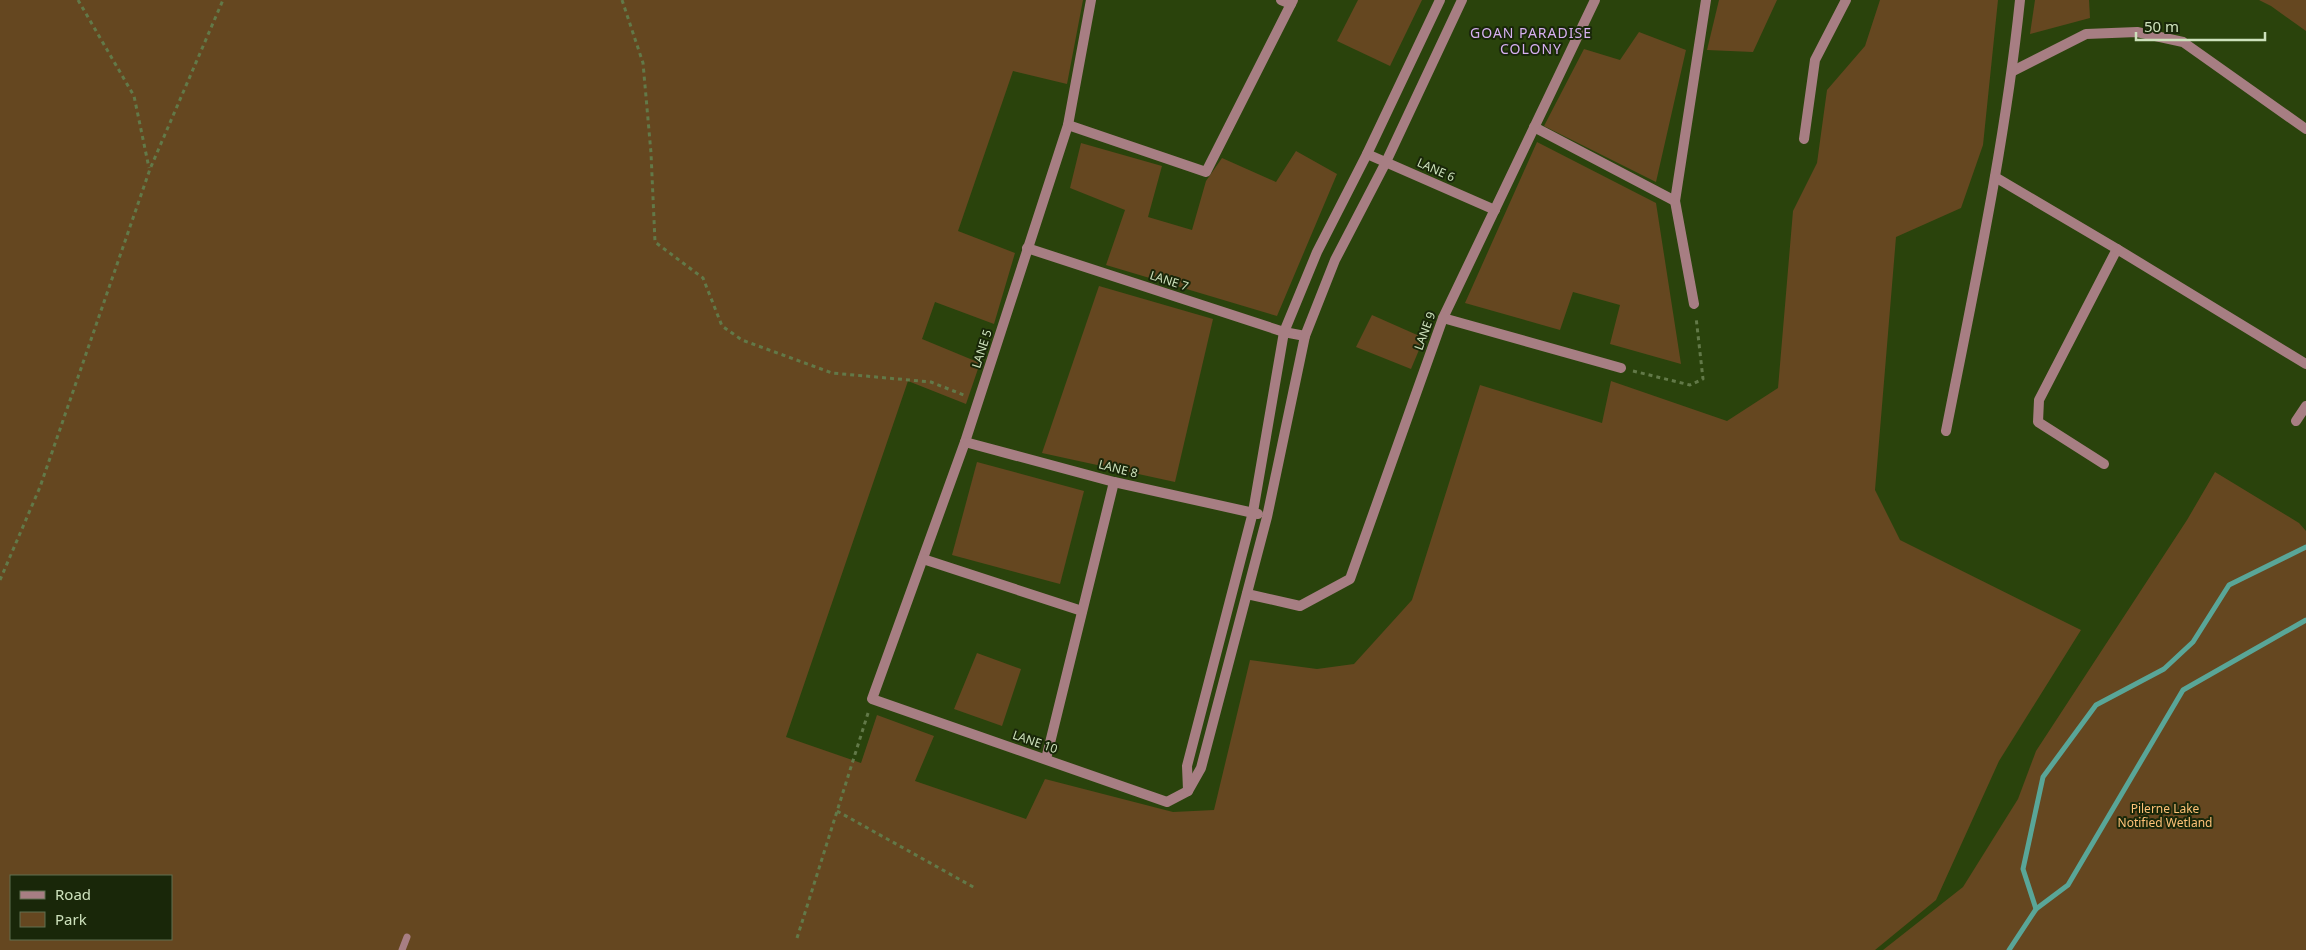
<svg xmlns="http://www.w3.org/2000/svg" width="2306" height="950" font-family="'Noto Sans',sans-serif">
  <rect width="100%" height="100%" fill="#2a430c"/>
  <g fill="#654720" fill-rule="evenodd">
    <path d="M0,0H1083L1067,84L1013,71L958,231L1015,253L994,324L935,302L922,339L980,363L966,404L908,381L786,737L861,763L877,715L934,736L915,781L1026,819L1045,779L1173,812L1214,810L1250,660L1317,669L1354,664L1412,600L1480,385L1602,423L1611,381L1727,421L1778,388L1793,211L1817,163L1827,90L1865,46L1880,0H1998L1983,145L1961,208L1896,237L1875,490L1900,540L2081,630L1999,761L1936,900L1875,950H0ZM11,876H171V939H11Z"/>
    <polygon points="1358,0 1422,0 1390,66 1337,41"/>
    <polygon points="1719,0 1777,0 1753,52 1707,50"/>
    <polygon points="2035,0 2089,0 2090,18 2030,34"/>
    <polygon points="2259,0 2306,0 2306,31 2271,6"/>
    <polygon points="1639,32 1686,50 1656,182 1544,126 1584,49 1620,60"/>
    <polygon points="1537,142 1656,203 1681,364 1610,344 1620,305 1573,292 1560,330 1465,303"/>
    <polygon points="1081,143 1162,166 1148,217 1192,230 1206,181 1222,158 1276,182 1296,151 1337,174 1277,316 1106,265 1125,210 1070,188"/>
    <polygon points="1099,286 1213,319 1175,482 1042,453"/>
    <polygon points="1372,315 1424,338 1411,369 1356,347"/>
    <polygon points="977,462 1084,491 1060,584 952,555"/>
    <polygon points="2215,472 2299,523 2306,531 2306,950 1883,950 1963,887 2018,799 2036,751 2187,520"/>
    <polygon points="977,653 1021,669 1002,726 954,709"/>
  </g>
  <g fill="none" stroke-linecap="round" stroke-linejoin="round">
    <g stroke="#59a698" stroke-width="5">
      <polyline points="2036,909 2068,885 2183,690 2306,620"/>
      <polyline points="2009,950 2036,909 2023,869 2043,777 2096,705 2164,669 2193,642 2229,585 2306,547"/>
    </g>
    <g stroke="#627948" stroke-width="3" stroke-dasharray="4 4" stroke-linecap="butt">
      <polyline points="78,0 134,96 149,168"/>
      <polyline points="622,0 643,63 651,153 655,242 703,278 722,326 742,340 832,373 931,382 966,396"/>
      <polyline points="1633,371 1690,385 1703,379 1696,317"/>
      <polyline points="0,580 40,487 150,169 223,0"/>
      <polyline points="837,811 975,888"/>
      <polyline points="797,938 869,710"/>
    </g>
    <polyline stroke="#a77e83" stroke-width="7" points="402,950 407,937"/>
    <g stroke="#a77e83" stroke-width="10">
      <polyline points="1091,0 1068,125 965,442 872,699 1167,802 1188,791"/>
      <polyline points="1281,0 1291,4"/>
      <polyline points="2013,71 2086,34 2137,32 2183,42 2306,129"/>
      <polyline points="1068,125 1206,172 1293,0"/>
      <polyline points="1534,127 1675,201"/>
      <polyline points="1804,139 1815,60 1846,0"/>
      <polyline points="1367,154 1495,210"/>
      <polyline points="1995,177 2117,249 2039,400 2038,422 2104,464"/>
      <polyline points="1027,248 1284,332 1305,336"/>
      <polyline points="2117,249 2306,364"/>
      <polyline points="1694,304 1675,201 1706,0"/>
      <polyline points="1443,318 1621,368"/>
      <polyline points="2296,421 2306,406"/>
      <path d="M1946,431C1974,288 2005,145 2020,0"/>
      <polyline points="965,442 1114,482 1258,514"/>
      <polyline points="923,559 1082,611"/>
      <polyline points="1247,594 1300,606 1350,579 1443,318 1595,0"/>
      <polyline points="1046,759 1114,482"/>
      <polyline points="1188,790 1187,766 1253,512 1284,332 1317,252 1367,154 1440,0"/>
      <polyline points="1188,791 1201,768 1267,517 1305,336 1335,260 1386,162 1462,0"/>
    </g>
  </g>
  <g text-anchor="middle" stroke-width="4" stroke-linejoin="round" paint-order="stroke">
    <g font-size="12" fill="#cde1bc" stroke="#192709">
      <text transform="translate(1436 170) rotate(24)" y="4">LANE 6</text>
      <text transform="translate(1169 281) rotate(18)" y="4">LANE 7</text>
      <text transform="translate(1425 331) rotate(-70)" y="4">LANE 9</text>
      <text transform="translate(982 349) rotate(-72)" y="4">LANE 5</text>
      <text transform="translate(1118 469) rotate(14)" y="4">LANE 8</text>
      <text transform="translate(1035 742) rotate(19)" y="4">LANE 10</text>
    </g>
    <g font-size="12" fill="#fec278" stroke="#192709">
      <text x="2165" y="813">Pilerne Lake<tspan x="2165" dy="14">Notified Wetland</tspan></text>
    </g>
    <g font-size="14" letter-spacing="1" fill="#d7b0f2" stroke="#192709">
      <text x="1531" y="38">GOAN PARADISE<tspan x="1531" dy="16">COLONY</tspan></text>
    </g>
  </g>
  <rect x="10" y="875" width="162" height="65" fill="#192709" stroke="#617151"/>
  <rect x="20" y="891" width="25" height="8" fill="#a77e83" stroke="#617151"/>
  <text x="55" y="900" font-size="15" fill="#cde1bc">Road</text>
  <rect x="20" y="912" width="25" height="15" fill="#654720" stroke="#617151"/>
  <text x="55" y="925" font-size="15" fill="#cde1bc">Park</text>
  <path d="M2136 32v8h129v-8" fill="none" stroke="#cde1bc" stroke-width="2.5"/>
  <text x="2144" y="32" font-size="15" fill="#cde1bc" stroke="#192709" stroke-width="4" paint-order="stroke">50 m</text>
</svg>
